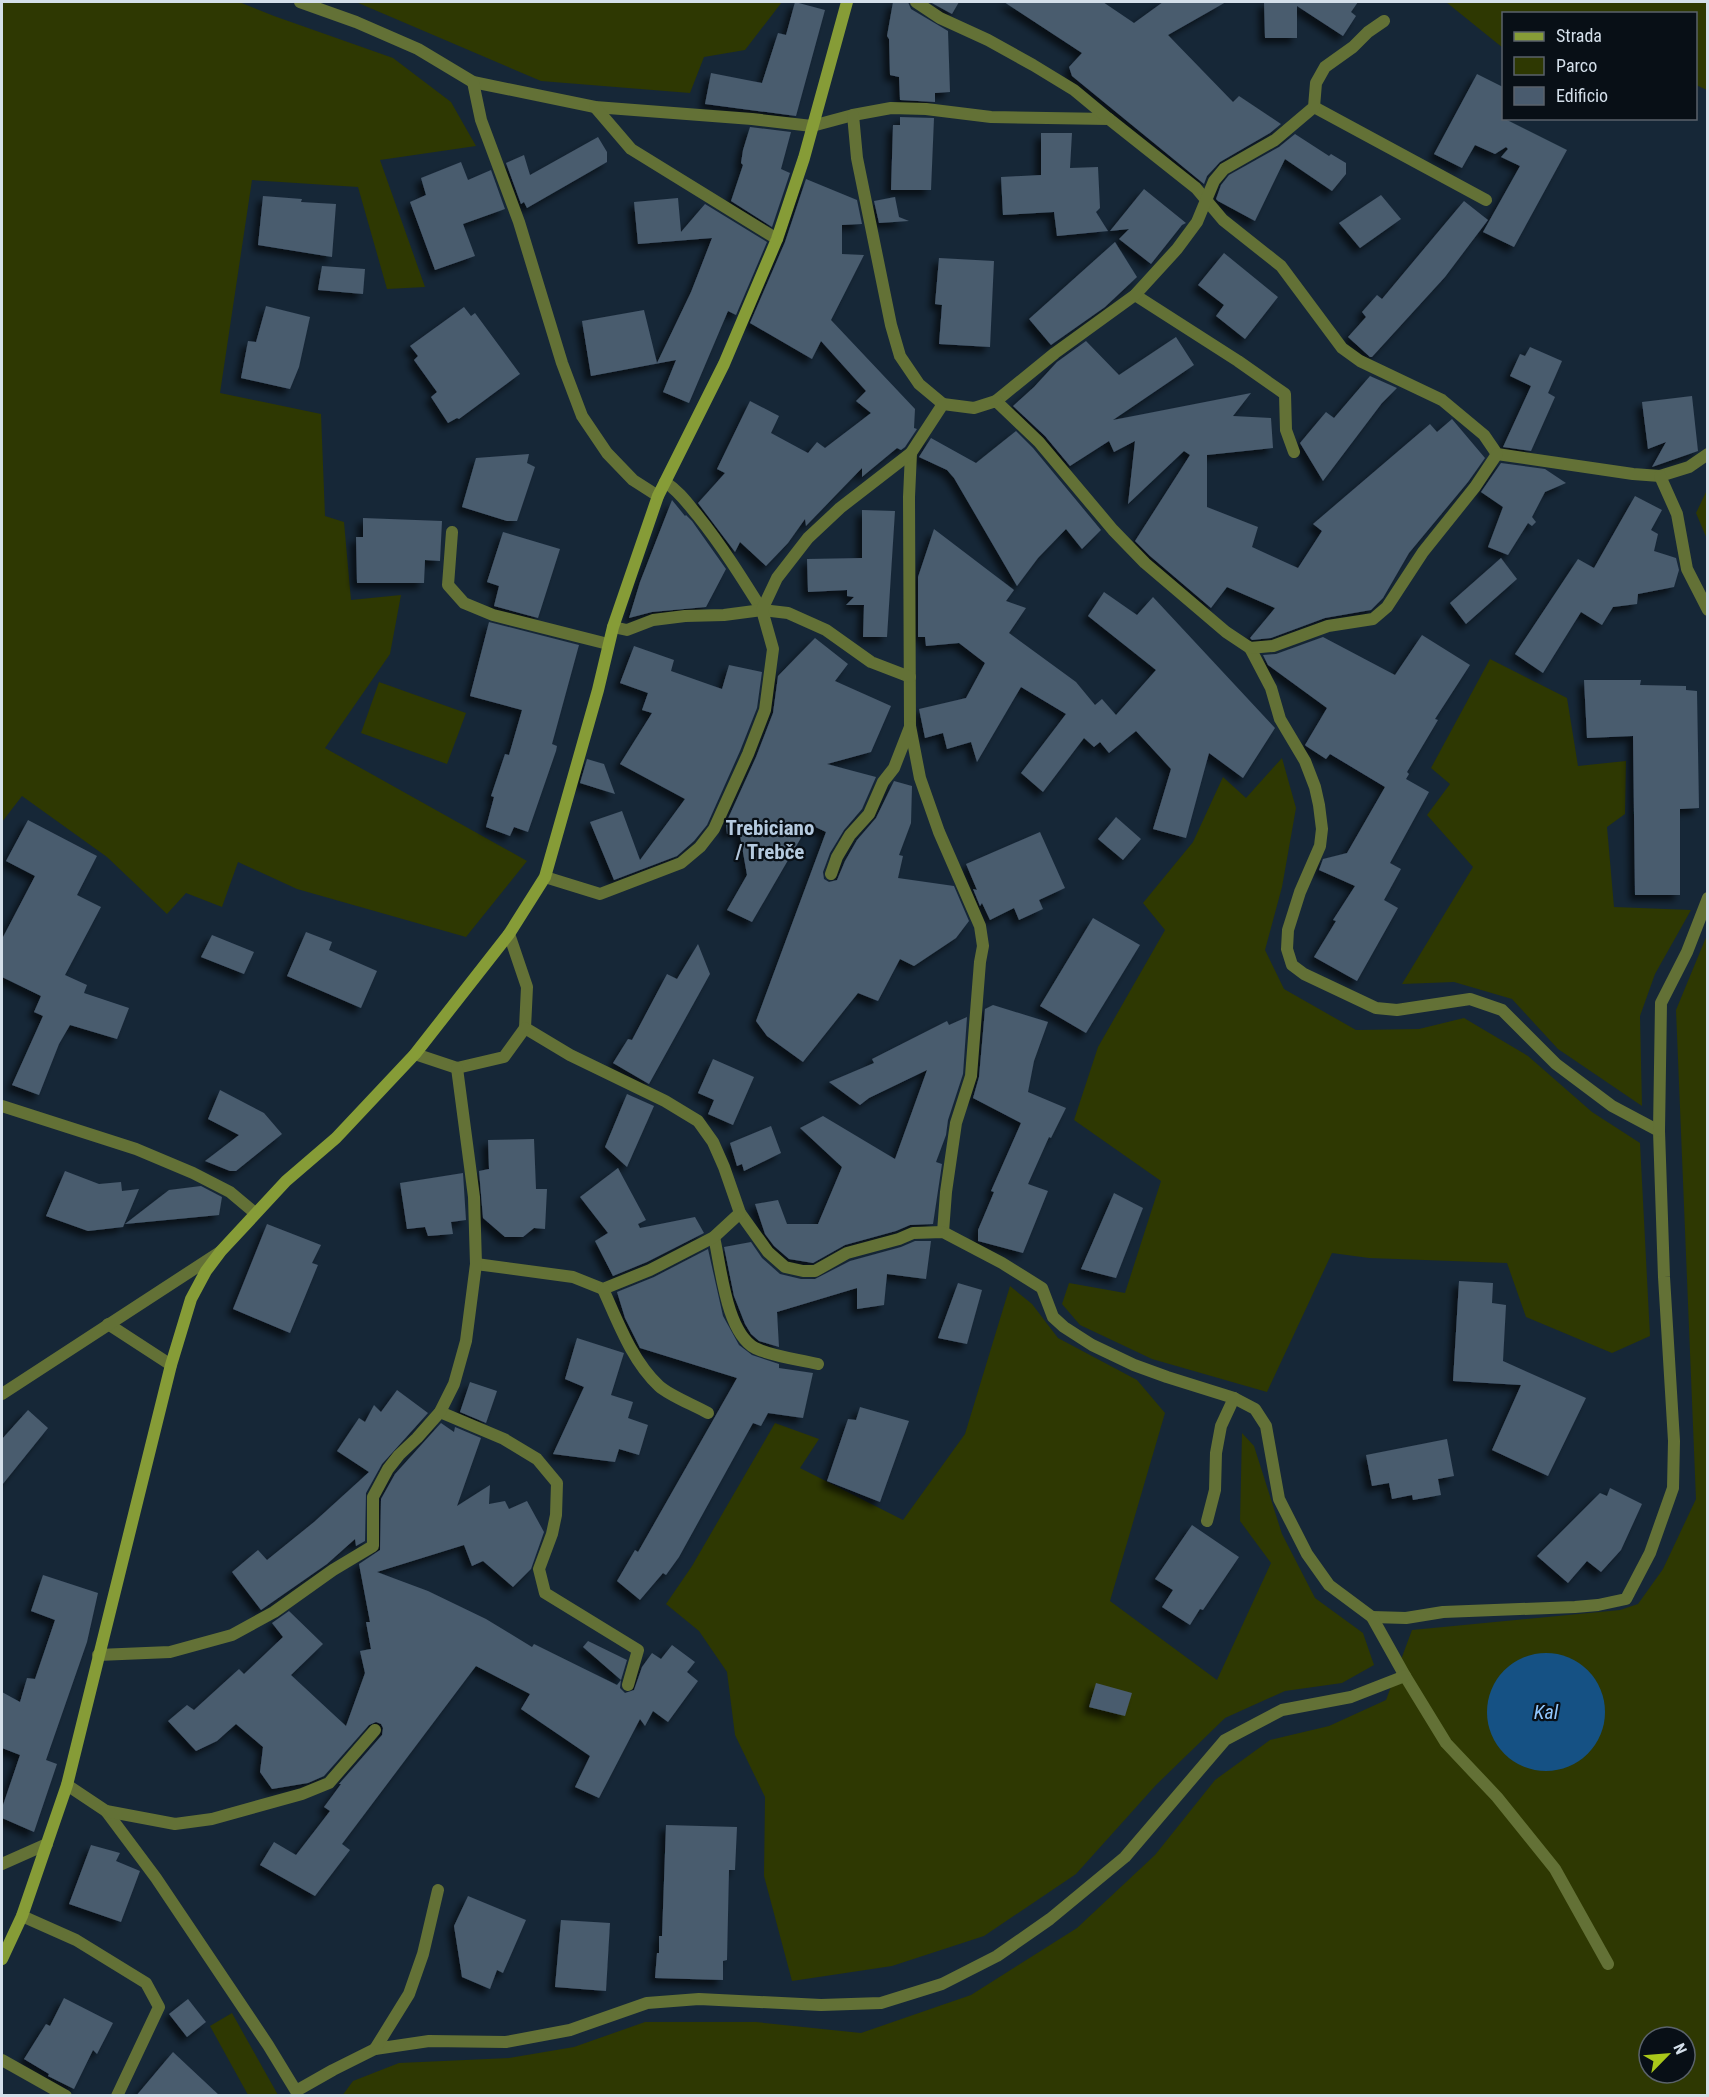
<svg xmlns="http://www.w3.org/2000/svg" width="1709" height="2097" font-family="'Roboto Condensed',sans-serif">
  <defs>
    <filter id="shadow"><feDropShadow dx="-5.5" dy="5.5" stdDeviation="3" flood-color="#0009"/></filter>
  </defs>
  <rect width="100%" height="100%" fill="#162737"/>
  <g fill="#2e3802" fill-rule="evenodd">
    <polygon points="2,2 239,2 274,16 393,58 451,102 476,146 380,160 425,287 387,289 358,187 252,180 220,393 321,414 325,516 344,522 351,600 401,595 390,654 325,748 527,861 466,937 297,889 238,862 222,907 186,893 167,914 107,857 22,796 2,822"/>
    <polygon points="356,2 782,2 745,50 704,57 690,93 541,81"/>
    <polygon points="1446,2 1707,2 1707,90 1696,85 1696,14 1504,14 1503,48"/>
    <polygon points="1707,490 1707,539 1696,513"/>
    <polygon points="1490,659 1567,698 1578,766 1626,761 1625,814 1607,827 1614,907 1691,910 1655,974 1640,1016 1642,1106 1558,1049 1512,999 1454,982 1402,984 1473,867 1427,815 1450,784 1431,768"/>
    <polygon points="379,682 466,713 447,764 361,733"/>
    <polygon points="1282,758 1296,808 1282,887 1265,950 1284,989 1356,1030 1419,1029 1464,1018 1528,1056 1592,1112 1640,1143 1650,1336 1612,1353 1526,1317 1507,1263 1369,1258 1332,1253 1267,1392 1152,1359 1080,1325 1062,1304 1069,1283 1125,1293 1161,1181 1074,1120 1098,1047 1165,930 1143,903 1193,842 1223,777 1246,798"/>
    <path d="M1707,935V2095L342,2096L353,2081L399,2063L509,2058L574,2047L645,2022H756L861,2033L971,1995L1077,1928L1155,1855L1215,1780L1270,1740L1329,1726L1386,1700L1412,1630L1620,1610L1638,1604L1663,1569L1696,1499L1676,1010ZM1649,2037H1685V2073H1649Z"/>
    <polygon points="1010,1286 1032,1304 1058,1338 1137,1380 1165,1413 1110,1601 1217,1680 1271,1563 1240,1521 1242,1433 1254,1446 1282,1534 1315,1598 1363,1633 1374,1665 1342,1683 1285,1691 1225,1718 1156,1785 1076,1874 984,1936 892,1966 792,1981 764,1876 765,1797 735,1735 727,1672 699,1631 666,1604 692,1566 775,1423 819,1439 800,1468 903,1520 965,1434"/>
    <polygon points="232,2013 278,2095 248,2095 210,2026"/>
  </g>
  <circle fill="#155184" cx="1546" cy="1712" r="59"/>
  <g fill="#495b6e" filter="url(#shadow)">
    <polygon points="795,2 825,10 796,116 705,104 711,73 762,83 778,33 786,35"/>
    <polygon points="893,2 908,2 911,9 948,31 950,92 935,93 935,102 900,100 899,77 890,75 889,39 887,36"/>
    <polygon points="930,2 959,2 952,14"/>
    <polygon points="1004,2 1103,2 1134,23 1163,2 1226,2 1168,35 1233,102 1239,96 1281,124 1270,133 1220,162 1207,176 1204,184 1072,76 1069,67 1082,53"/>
    <polygon points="1264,2 1358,2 1351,12 1356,16 1343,36 1297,6 1297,38 1265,38"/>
    <polygon points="1477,74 1503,87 1503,118 1567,150 1514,247 1483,232 1520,166 1501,157 1508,149 1506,147 1495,154 1475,145 1462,168 1434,154"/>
    <polygon points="900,117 934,118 931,190 891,190 893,125 900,125"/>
    <polygon points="750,127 791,132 781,169 790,173 772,227 731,201 743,165 741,163 743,150"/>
    <polygon points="1041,133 1072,133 1070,168 1098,167 1100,208 1096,212 1108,231 1057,236 1054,212 1003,215 1001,177 1041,175"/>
    <polygon points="1295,134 1329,156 1331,154 1346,163 1346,174 1332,191 1285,159 1255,221 1218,201 1216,199 1221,185 1229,175 1279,147"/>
    <polygon points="598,137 607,152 607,162 527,208 524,202 521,204 506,163 524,155 530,175"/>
    <polygon points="461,162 468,180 491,170 505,209 463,224 475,256 435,270 410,202 426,195 421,178"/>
    <polygon points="806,179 857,200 862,224 842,225 842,254 864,255 831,320 915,409 914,428 917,429 905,447 901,450 897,448 862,477 862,468 806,526 805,519 788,543 766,566 740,542 735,552 698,503 725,473 717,469 750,401 779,416 771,433 808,453 817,442 825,448 871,413 856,401 866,391 821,341 812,359 750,323 785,242"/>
    <polygon points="1144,189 1186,223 1182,225 1151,264 1119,239 1129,229 1110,231"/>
    <polygon points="1381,195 1401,219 1360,248 1339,223"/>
    <polygon points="263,196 302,199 301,202 336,204 332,257 258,245"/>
    <polygon points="895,197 899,217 909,221 879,223 874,201"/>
    <polygon points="678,198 681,232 705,204 767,242 736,315 728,311 689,403 663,392 676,360 591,376 582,321 644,310 657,363 691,292 712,238 638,244 634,202"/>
    <polygon points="1464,201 1488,220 1445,277 1372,357 1370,357 1348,337 1366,317 1362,312 1377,295 1382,299"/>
    <polygon points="1115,242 1137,277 1105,307 1051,345 1029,319"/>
    <polygon points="1224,253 1278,297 1245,339 1216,316 1224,305 1198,285"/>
    <polygon points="939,258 994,261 990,347 939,344 942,305 935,304"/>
    <polygon points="322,266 365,269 363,294 318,290"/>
    <polygon points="266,306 310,317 299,367 290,389 241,378 248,341 256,342"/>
    <polygon points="464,307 471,316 475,313 520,374 459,419 457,418 448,423 431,397 437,392 414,360 418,356 410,346"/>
    <polygon points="1176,337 1194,365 1113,420 1251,393 1233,416 1271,418 1273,448 1207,455 1207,507 1258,527 1252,547 1298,568 1322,531 1313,524 1430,424 1437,432 1452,419 1485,458 1468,482 1409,553 1383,598 1371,610 1325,618 1271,638 1252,640 1250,638 1275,608 1227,587 1211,608 1150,556 1135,541 1190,455 1184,451 1128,504 1135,441 1114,452 1109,441 1070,466 1045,436 1013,406 1034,387 1057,362 1086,341 1119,375"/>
    <polygon points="1530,347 1562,361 1548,393 1555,397 1531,451 1503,447 1531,386 1510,376 1520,354 1525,356"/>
    <polygon points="1370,376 1397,388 1382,403 1323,481 1300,443 1326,412 1334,418"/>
    <polygon points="1692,396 1698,451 1652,467 1666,442 1648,449 1642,402"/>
    <polygon points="1016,431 1033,448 1101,530 1082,549 1066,529 1038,558 1017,586 954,478 947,470 919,457 931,438 976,463"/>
    <polygon points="529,454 527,463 535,467 517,521 507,521 462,507 476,458"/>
    <polygon points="1501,463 1545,469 1566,483 1545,492 1532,517 1536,522 1532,526 1528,523 1508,555 1488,547 1503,507 1481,492"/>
    <polygon points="1635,496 1662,510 1651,530 1658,534 1654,551 1676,558 1679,570 1674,587 1638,594 1637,604 1613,607 1602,625 1581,612 1543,673 1515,654 1578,559 1594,568"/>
    <polygon points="672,500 685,516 686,515 692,521 726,569 706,607 652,612 629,618 640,582"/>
    <polygon points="862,510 895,511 887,637 863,637 864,605 846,605 854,597 847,596 847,590 808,592 807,559 862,558"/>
    <polygon points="363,518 442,521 440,561 425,560 424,583 357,583 356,537 363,537"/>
    <polygon points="934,529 1014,590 1006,601 1026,608 1009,633 1076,682 1095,705 1102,699 1116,715 1156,670 1088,616 1104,592 1137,615 1153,597 1275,728 1243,778 1209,753 1186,838 1153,829 1171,769 1136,731 1109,753 1100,742 1094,747 1084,738 1043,792 1021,773 1066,714 1021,687 977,762 971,742 947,749 943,733 925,738 919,709 966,698 985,663 959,643 926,646 925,637 918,637 918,577"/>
    <polygon points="503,532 560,549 538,618 494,606 499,586 487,582"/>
    <polygon points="1501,558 1517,579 1466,624 1450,603"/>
    <polygon points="489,622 579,645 552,744 557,746 556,751 528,832 514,827 510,836 486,827 494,797 491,796 505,754 509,755 522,710 470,696"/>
    <polygon points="1422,635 1470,665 1435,719 1438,720 1407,772 1409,774 1406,779 1429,792 1390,863 1401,869 1384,900 1398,908 1357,981 1314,957 1336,921 1333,920 1355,886 1319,870 1323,859 1347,853 1385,787 1330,754 1326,759 1306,746 1305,745 1327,708 1268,665 1263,655 1276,654 1323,637 1395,675"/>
    <polygon points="815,638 848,664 835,681 891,706 871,752 827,764 876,777 862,809 844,830 830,853 823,872 824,879 829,882 837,880 845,861 857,840 876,818 894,781 912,786 911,823 899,855 903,856 898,878 954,886 969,921 956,938 914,966 900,959 878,1001 858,993 803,1062 767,1036 756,1021 826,832 809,824 752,922 727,910 747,875 739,830 727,834 726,823 756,757 773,713 778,676"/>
    <polygon points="634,646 674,660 671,671 722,689 729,665 762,672 757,708 740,751 707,825 694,841 677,856 614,880 590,822 622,811 640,860 685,799 620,764 652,713 642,710 648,693 620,683"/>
    <polygon points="1584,680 1641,680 1640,685 1686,686 1686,690 1697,691 1699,808 1680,809 1680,895 1635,895 1633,736 1587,738"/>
    <polygon points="587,759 604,764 615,794 580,783"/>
    <polygon points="1116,817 1141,839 1123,860 1098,839"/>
    <polygon points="28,820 97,856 77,895 101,907 65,975 87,985 84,993 129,1008 117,1039 70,1025 59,1044 39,1095 12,1085 43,1016 34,1012 41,996 2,977 2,939 35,876 6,861"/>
    <polygon points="1040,832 1065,888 1039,900 1043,909 1019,920 1014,908 990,920 982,903 980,906 973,889 977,890 966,864"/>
    <polygon points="1093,918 1140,945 1086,1033 1040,1006"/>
    <polygon points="306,932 332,942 329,950 377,971 361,1008 287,976"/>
    <polygon points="212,935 254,952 244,974 201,957"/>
    <polygon points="698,944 710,974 649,1084 613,1063 628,1039 632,1040 667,974 677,979"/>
    <polygon points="993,1005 1048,1022 1034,1061 1028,1092 1066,1108 1051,1138 1049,1137 1028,1184 1048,1191 1023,1253 978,1241 978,1230 994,1192 991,1191 1021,1123 973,1098 979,1077 985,1009"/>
    <polygon points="967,1017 963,1074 948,1120 946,1135 936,1162 942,1164 933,1224 910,1225 896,1231 845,1245 813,1263 789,1259 774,1246 765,1234 755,1204 778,1200 787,1224 818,1224 842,1167 800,1128 823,1116 895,1159 927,1070 869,1098 860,1105 829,1082 874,1063 872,1059 947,1021 949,1025"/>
    <polygon points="713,1059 754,1077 733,1125 708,1114 714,1100 698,1093"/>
    <polygon points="220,1090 264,1113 282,1134 236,1171 230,1171 205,1161 239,1135 208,1119"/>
    <polygon points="627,1094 654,1106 627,1167 605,1147"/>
    <polygon points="771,1126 781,1153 744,1171 742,1164 737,1166 730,1143"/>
    <polygon points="534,1139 536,1189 547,1189 545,1229 534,1228 523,1237 505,1237 483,1218 479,1171 489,1169 488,1140"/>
    <polygon points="618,1168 646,1220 638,1224 640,1228 695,1217 704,1233 647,1262 613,1276 595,1241 608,1233 580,1197"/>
    <polygon points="65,1171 99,1184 121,1182 122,1191 139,1189 123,1227 88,1231 46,1216"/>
    <polygon points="463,1173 466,1220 451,1222 453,1234 428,1236 425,1227 407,1229 400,1183"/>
    <polygon points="201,1186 222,1197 219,1215 125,1224 169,1190"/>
    <polygon points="1114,1193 1143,1208 1116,1278 1081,1269"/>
    <polygon points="267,1224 321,1245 312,1263 318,1265 290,1333 233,1309"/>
    <polygon points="915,1241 931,1241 926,1279 887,1274 884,1305 857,1309 857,1288 777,1312 779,1347 759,1341 751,1334 745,1324 734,1296 724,1247 751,1242 762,1258 780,1274 801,1279 815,1279 850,1261 901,1247"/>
    <polygon points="708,1249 723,1316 739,1345 752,1355 779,1364 779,1368 813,1373 803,1418 768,1413 761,1426 753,1423 679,1557 666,1575 663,1573 640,1600 617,1581 635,1550 638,1552 737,1378 640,1348 625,1318 617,1292 654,1277"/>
    <polygon points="1459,1281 1493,1283 1492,1303 1506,1305 1503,1361 1586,1398 1548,1476 1492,1450 1521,1385 1453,1381"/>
    <polygon points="958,1283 982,1290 967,1344 938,1338"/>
    <polygon points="577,1338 624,1353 611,1395 633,1402 628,1418 648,1425 639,1455 619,1449 615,1462 553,1454 584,1387 565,1379"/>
    <polygon points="470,1382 497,1391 486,1423 460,1412"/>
    <polygon points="397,1390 428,1413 382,1464 366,1493 365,1541 356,1546 355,1539 327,1564 261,1610 232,1572 258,1550 267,1560 314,1522 369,1472 337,1451 359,1418 365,1422 374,1405 381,1412"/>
    <polygon points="860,1407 909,1421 880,1502 827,1481 848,1419 856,1420"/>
    <polygon points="28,1410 48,1428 2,1485 2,1439"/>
    <polygon points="441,1423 454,1432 455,1427 481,1438 457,1506 490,1485 489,1504 505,1501 509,1509 527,1501 544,1532 531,1569 513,1587 483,1561 472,1566 464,1545 377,1572 428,1591 486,1619 532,1647 534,1644 617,1685 621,1680 620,1688 625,1693 634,1690 642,1667 652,1653 661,1659 672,1645 695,1662 687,1672 698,1681 668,1722 653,1711 645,1726 640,1719 599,1798 575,1787 590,1756 521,1709 530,1694 476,1666 342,1844 350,1850 315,1896 260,1865 274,1842 296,1855 330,1811 324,1807 341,1784 339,1784 382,1735 383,1728 381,1724 376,1722 369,1725 324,1776 308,1783 272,1789 260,1772 263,1747 236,1724 217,1741 196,1751 168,1721 187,1705 194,1710 239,1669 244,1674 283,1637 272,1623 289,1611 323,1644 291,1675 346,1726 365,1673 360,1651 371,1649 366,1622 370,1622 359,1564 380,1550 381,1499 395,1474"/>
    <polygon points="1447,1439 1454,1476 1438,1479 1441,1495 1413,1500 1412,1495 1392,1499 1389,1483 1372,1486 1366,1455"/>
    <polygon points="1610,1488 1642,1504 1621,1550 1601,1572 1587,1561 1568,1583 1537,1556 1600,1493 1607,1496"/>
    <polygon points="1192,1525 1239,1557 1203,1610 1200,1609 1190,1625 1162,1607 1173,1590 1155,1579"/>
    <polygon points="43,1575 98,1593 87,1642 46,1760 57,1764 34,1832 2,1818 2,1808 20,1755 2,1748 2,1692 20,1702 27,1678 35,1679 55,1620 31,1611"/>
    <polygon points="588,1641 627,1660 621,1680 583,1647"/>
    <polygon points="1096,1683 1132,1693 1125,1716 1089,1707"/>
    <polygon points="666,1825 737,1827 735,1870 729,1870 727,1960 723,1961 723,1980 655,1978 657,1953 659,1953 659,1936 662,1936"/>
    <polygon points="91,1845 120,1853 116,1861 140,1871 121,1922 69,1904"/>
    <polygon points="468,1896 526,1920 503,1973 497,1970 490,1989 462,1977 454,1926"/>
    <polygon points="561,1920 610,1923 606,1991 555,1987"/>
    <polygon points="64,1998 113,2023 97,2054 93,2050 74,2089 48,2076 49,2074 24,2059 46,2024 50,2026"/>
    <polygon points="188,1999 206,2022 187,2037 169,2014"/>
    <polygon points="173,2052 220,2096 136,2096"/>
  </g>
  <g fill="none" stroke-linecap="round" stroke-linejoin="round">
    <g stroke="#637136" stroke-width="12">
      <polyline points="300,2 356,22 418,49 473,82 595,107 752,119 812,126 853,115 891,108 926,109 991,117 1109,119 1196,188 1223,220 1281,266 1342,348 1360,361 1442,400 1484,435 1497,454 1633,474 1660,476 1689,467 1708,454"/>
      <polyline points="916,2 940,18 988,40 1033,65 1074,90 1109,119"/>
      <polyline points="473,82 481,120 519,222 562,363 582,416 607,453 633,480 658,496"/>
      <polyline points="595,107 631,149 777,239"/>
      <polyline points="1314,107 1486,200"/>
      <polyline points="853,115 857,158 891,325 900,356 919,384 943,404"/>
      <polyline points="1135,295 1238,361 1285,394 1286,430 1294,452"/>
      <polyline points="996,401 1055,353 1135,295 1177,249 1197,222 1214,181 1224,169 1275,140 1314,107 1316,83 1325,67 1353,47 1368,32 1384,21"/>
      <polyline points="911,453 909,497 910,726 920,778 939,832 980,926 983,946 980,962 971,1076 956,1123 946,1192 943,1232"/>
      <polyline points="1660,476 1677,514 1687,569 1708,610"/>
      <path d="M665,482C679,491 688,504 698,516C722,546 742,578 762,610"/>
      <polyline points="452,532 448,585 464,603 493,615 608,644"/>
      <polyline points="613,627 627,630 653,620 685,616 724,615 762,610 788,613 826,630 871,662 910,677"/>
      <polyline points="1250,648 1271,688 1280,719 1305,761 1315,787 1319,805 1322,829 1320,846 1300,892 1288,930 1287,949 1292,965 1304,974 1376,1008 1397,1010 1470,999 1502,1010 1556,1064 1612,1106 1659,1131 1664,1277 1674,1441 1673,1488 1650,1553 1626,1599 1598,1605 1575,1607 1443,1612 1406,1618 1372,1617"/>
      <polyline points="831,874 837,857 850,835 869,814 883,782 894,768 910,727"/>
      <polyline points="545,877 600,894 681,863 700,847 714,829 748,754 765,710 773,649 762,610 777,578 808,538 840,508 911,453 943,404 974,408 996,401 1039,442 1113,530 1145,563 1226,632 1250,648 1273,646 1328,626 1373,619 1387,607 1423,552 1475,487 1497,454"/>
      <polyline points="509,934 527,987 525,1028 570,1055 665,1101 698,1121 713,1142 724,1167 740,1213 768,1252 785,1267 803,1271 815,1271 847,1253 899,1239 913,1233 943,1232 1002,1263 1042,1288 1053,1317 1064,1327 1092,1345 1134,1365 1167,1377 1234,1398 1255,1409 1266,1426 1279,1499 1307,1554 1329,1585 1372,1617 1405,1676 1446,1743 1497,1797 1555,1869 1608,1964"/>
      <polyline points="415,1054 457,1068 504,1057 525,1028"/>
      <polyline points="2,1106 136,1149 193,1173 230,1192 255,1213"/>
      <polyline points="1659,1131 1661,1003 1687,952 1708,898"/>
      <path d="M714,1237C721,1267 726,1332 755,1348C774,1357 798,1359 818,1364"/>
      <polyline points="476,1264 573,1277 603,1289 650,1270 714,1237 740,1213"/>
      <path d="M603,1289C618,1322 632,1361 659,1386C670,1396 694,1405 708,1413"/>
      <polyline points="108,1324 171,1365"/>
      <polyline points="2,1394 220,1252"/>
      <polyline points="440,1412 504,1439 537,1459 557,1483 556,1515 552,1534 539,1569 545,1593 638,1650 628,1685"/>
      <polyline points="1207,1521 1215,1490 1216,1453 1221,1426 1234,1398"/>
      <polyline points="98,1655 170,1652 232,1635 274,1612 333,1570 373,1546 373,1497 388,1469 399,1455 417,1438 440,1412 454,1384 466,1341 476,1264 474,1197 457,1068"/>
      <polyline points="67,1785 106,1811 156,1878 268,2045 296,2091 333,2070 375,2049 429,2041 506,2042 570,2030 647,2003 699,1999 821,2005 881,2003 942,1984 997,1956 1050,1919 1125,1857 1225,1740 1282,1710 1351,1697 1405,1676"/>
      <polyline points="106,1811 175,1824 212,1819 302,1794 329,1783 375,1730"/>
      <polyline points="2,1864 47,1844"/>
      <polyline points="22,1916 76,1940 146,1983 159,2007 117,2096"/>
      <polyline points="375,2049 409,1994 423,1954 438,1890"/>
      <polyline points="2,2060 66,2096"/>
    </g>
    <polyline stroke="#869c37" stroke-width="12" points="2,1959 22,1916 67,1785 171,1365 191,1299 206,1271 221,1251 286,1181 336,1138 415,1054 509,934 545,877 598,690 613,627 658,496 724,364 777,239 804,158 847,2"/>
  </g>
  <g text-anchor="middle" stroke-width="4.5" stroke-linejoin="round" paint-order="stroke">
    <g font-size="20" font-style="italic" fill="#92c8ff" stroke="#080f16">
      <text x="1546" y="1719">Kal</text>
    </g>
    <g font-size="21" font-weight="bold" fill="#b5cadf" stroke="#080f16">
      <text x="770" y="835">Trebiciano<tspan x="770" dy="24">/ Trebče</tspan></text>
    </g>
  </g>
  <rect width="1709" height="2097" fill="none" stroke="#d4dfea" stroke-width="6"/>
  <rect x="1502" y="12" width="195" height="108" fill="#080f16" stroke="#5a626b" stroke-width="1.5"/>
  <rect x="1514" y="32" width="30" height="9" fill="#869c37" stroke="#5a626b" stroke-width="1.5"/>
  <text x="1556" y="42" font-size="18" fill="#d4dfea">Strada</text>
  <rect x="1514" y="57" width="30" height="18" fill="#2e3802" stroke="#5a626b" stroke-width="1.5"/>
  <text x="1556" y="72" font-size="18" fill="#d4dfea">Parco</text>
  <rect x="1514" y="87" width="30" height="18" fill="#495b6e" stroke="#5a626b" stroke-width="1.5"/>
  <text x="1556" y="102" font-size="18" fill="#d4dfea">Edificio</text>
  <g transform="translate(1667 2055) rotate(65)"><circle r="28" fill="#080f16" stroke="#5a626b" stroke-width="1.5"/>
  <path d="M0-4.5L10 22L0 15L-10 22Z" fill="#a9c71a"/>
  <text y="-9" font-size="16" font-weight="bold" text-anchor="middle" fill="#d4dfea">N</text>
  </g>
</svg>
